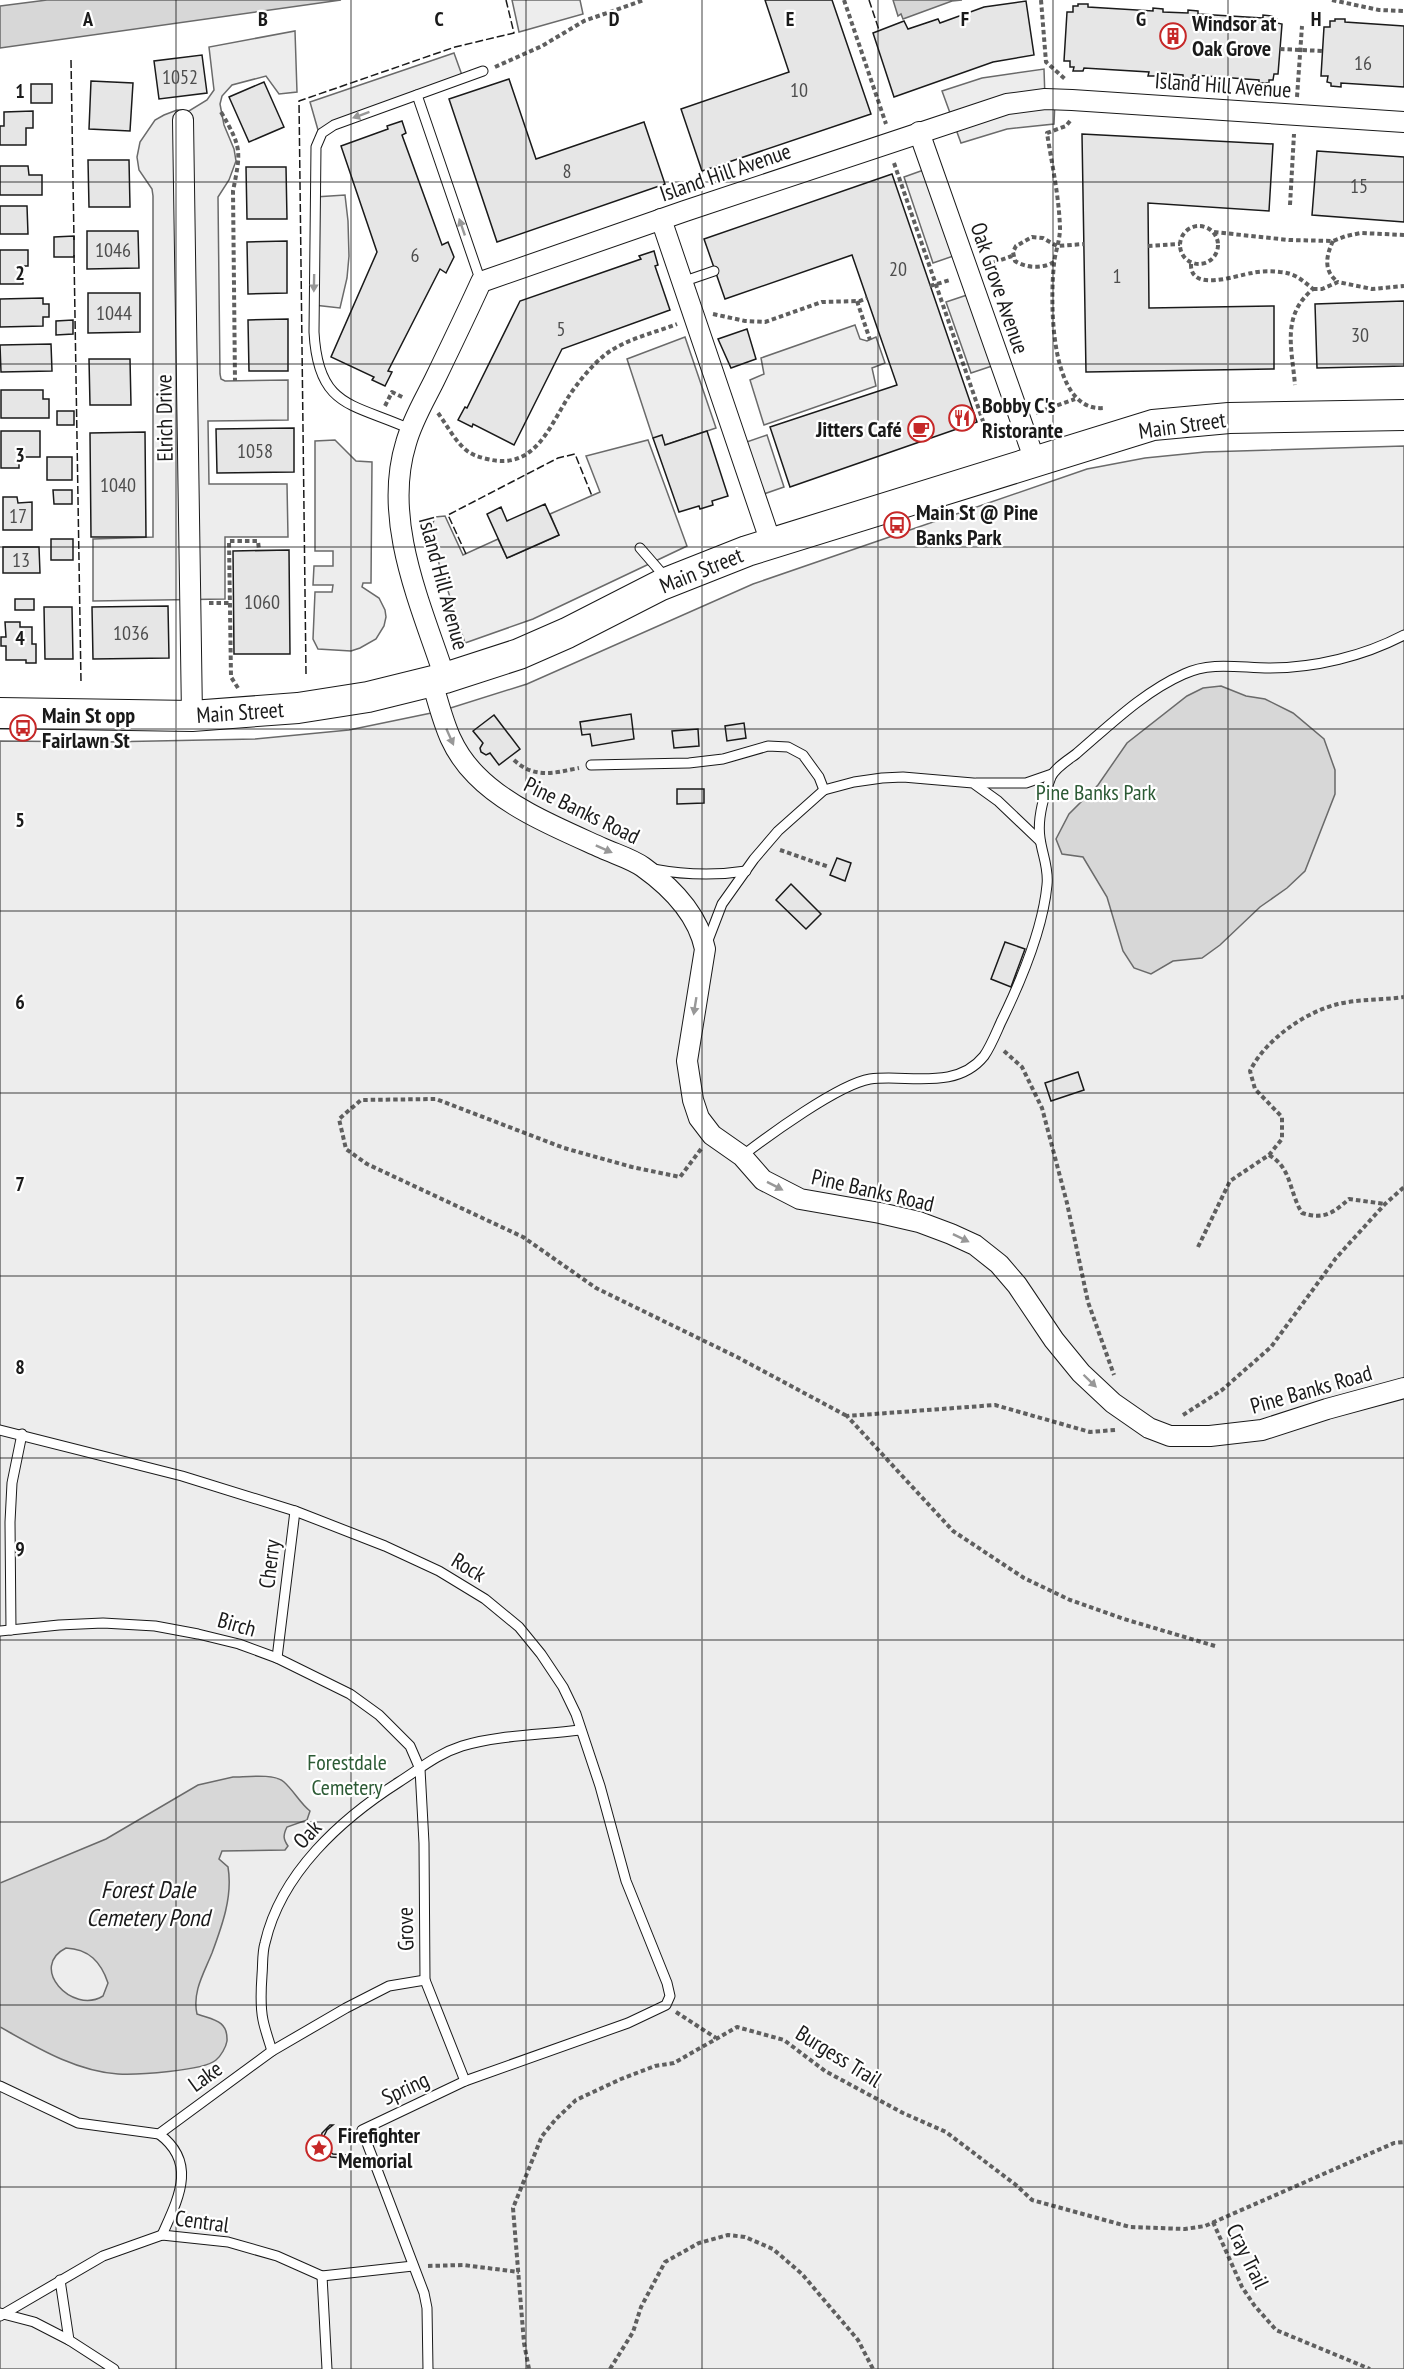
<svg xmlns="http://www.w3.org/2000/svg" width="1404" height="2369" font-family="'PT Sans Narrow',sans-serif">
  <rect width="100%" height="100%" fill="#fff"/>
  <g fill="#ededed" stroke="#6a6a6a" stroke-width="1.5">
    <polygon points="512,0 580,0 583,14 519,32"/>
    <polygon points="295,31 297,92 279,94 266,76 232,85 222,96 220,104 224,125 234,149 236,161 229,180 218,197 220,374 221,379 225,381 288,380 288,420 208,421 209,484 287,484 288,537 225,537 225,599 93,601 93,539 153,537 153,196 152,189 139,170 137,157 140,142 155,120 164,115 177,110 189,111 207,100 214,90 209,47"/>
    <polygon points="454,53 463,78 318,130 310,102"/>
    <polygon points="1044,69 1045,99 1055,100 1054,124 1007,129 961,143 942,91 982,78"/>
    <polygon points="932,167 962,253 933,263 904,177"/>
    <polygon points="345,195 348,221 349,256 347,278 340,308 314,305 315,197"/>
    <polygon points="976,292 1001,363 971,373 946,302"/>
    <polygon points="855,325 860,339 867,341 876,337 885,363 872,368 876,386 764,425 750,380 764,374 761,358"/>
    <polygon points="685,337 716,428 665,445 653,438 627,359"/>
    <polygon points="767,435 784,487 755,497 738,445"/>
    <polygon points="335,440 356,461 372,462 371,583 363,583 362,587 379,598 385,610 386,617 384,626 376,639 360,648 351,651 318,649 313,639 315,592 332,592 333,585 313,585 314,566 333,566 333,551 315,551 315,441"/>
    <polygon points="648,440 687,546 533,619 465,643 432,542 430,532 435,517 445,516 463,555 498,539 507,558 559,535 550,514 600,492 586,456"/>
    <polygon points="1404,446 1404,2369 0,2369 0,741 105,742 255,739 349,730 441,711 527,684 753,584 1087,469 1145,458 1205,452"/>
  </g>
  <g fill="#d7d7d7" stroke="#6a6a6a" stroke-width="1.5" fill-rule="evenodd">
    <polygon points="47,0 341,0 0,48 0,6"/>
    <polygon points="893,0 962,0 952,1 903,19 901,14 898,16"/>
    <polygon points="1221,686 1246,696 1265,699 1293,713 1324,739 1335,770 1335,794 1305,871 1287,888 1260,907 1220,945 1202,958 1173,961 1151,974 1134,968 1123,951 1107,897 1083,857 1062,854 1056,839 1069,814 1098,785 1127,743 1187,696 1203,688"/>
    <path d="M233,1777C246,1777 274,1773 284,1782C294,1791 300,1803 310,1811L307,1820L287,1827C283,1835 283,1839 288,1846L285,1850L222,1851L219,1859L228,1867C233,1896 222,1926 212,1953C204,1973 192,1992 197,2014C213,2020 228,2020 227,2041C226,2047 221,2056 216,2060C203,2071 136,2075 118,2074C75,2071 36,2047 0,2027V1883L106,1839L198,1785ZM66,1948C89,1949 101,1962 108,1983L103,1996C72,2015 28,1967 66,1948Z"/>
  </g>
  <g fill="#e6e6e6" stroke="#1a1a1a" stroke-width="1.5">
    <polygon points="765,0 832,0 871,114 702,171 681,109 789,72"/>
    <polygon points="1026,1 1034,55 993,62 894,97 873,33 904,21 908,29 938,19 940,23 984,7"/>
    <polygon points="1078,4 1088,4 1088,7 1153,11 1153,8 1163,9 1163,12 1188,13 1188,10 1198,11 1198,14 1263,18 1263,15 1273,16 1273,19 1277,19 1277,23 1282,24 1278,74 1274,74 1273,80 1269,80 1269,83 1259,83 1259,80 1193,75 1193,79 1183,78 1183,75 1159,73 1158,76 1148,76 1149,72 1084,68 1083,71 1073,71 1074,67 1070,67 1070,61 1064,61 1067,12 1073,12 1073,6 1078,6"/>
    <polygon points="1335,19 1345,19 1345,22 1404,26 1404,87 1341,83 1341,87 1331,86 1331,83 1327,82 1328,76 1321,76 1324,27 1330,27 1330,21 1335,21"/>
    <polygon points="202,55 207,93 159,99 154,61"/>
    <polygon points="509,79 536,159 644,122 665,184 497,242 449,99"/>
    <polygon points="91,81 133,83 130,131 89,129"/>
    <polygon points="264,82 284,127 249,142 229,97"/>
    <rect x="31" y="84" width="21" height="19"/>
    <polygon points="33,111 33,128 26,128 26,145 0,145 0,126 4,126 4,112"/>
    <polygon points="402,121 406,133 402,135 442,245 448,242 454,257 446,273 440,269 388,371 392,372 385,386 372,380 374,377 331,357 377,252 341,146 388,129 387,126"/>
    <polygon points="1082,134 1273,144 1269,211 1148,203 1149,308 1274,306 1274,369 1086,372"/>
    <polygon points="1317,151 1404,157 1404,222 1312,215"/>
    <polygon points="88,160 129,160 130,207 89,207"/>
    <polygon points="0,166 28,166 29,175 42,175 42,195 0,195"/>
    <polygon points="246,167 286,167 287,219 247,219"/>
    <polygon points="892,174 977,422 790,487 770,427 897,385 852,255 725,299 704,239"/>
    <polygon points="0,206 27,206 28,234 0,234"/>
    <polygon points="87,231 138,231 139,268 87,269"/>
    <polygon points="74,236 74,257 54,257 54,237"/>
    <polygon points="287,241 287,293 248,294 247,242"/>
    <polygon points="0,250 28,250 28,266 23,266 23,284 0,284"/>
    <polygon points="654,251 658,265 655,266 670,310 562,349 514,445 473,424 472,427 458,420 465,407 467,408 520,301 641,259 639,256"/>
    <polygon points="88,293 140,293 140,332 88,333"/>
    <polygon points="43,298 43,304 49,304 49,317 43,317 43,326 0,327 0,299"/>
    <polygon points="1404,301 1404,366 1317,368 1315,304"/>
    <polygon points="288,319 288,371 249,371 248,320"/>
    <polygon points="73,320 73,334 56,335 56,321"/>
    <polygon points="747,329 756,359 731,368 718,339"/>
    <polygon points="51,344 52,371 1,372 0,345"/>
    <polygon points="89,359 130,359 131,405 90,405"/>
    <polygon points="1,390 43,390 43,399 49,399 49,418 1,418"/>
    <rect x="57" y="411" width="17" height="14"/>
    <polygon points="294,428 294,472 217,473 216,429"/>
    <polygon points="1,431 40,431 40,457 19,457 19,468 1,468"/>
    <polygon points="707,431 728,496 712,501 713,505 700,509 699,506 679,512 653,438 662,435 665,445"/>
    <polygon points="145,432 146,537 91,537 90,433"/>
    <rect x="47" y="457" width="25" height="23"/>
    <polygon points="53,490 72,490 72,504 54,504"/>
    <polygon points="3,497 17,497 18,503 32,502 32,530 3,530"/>
    <polygon points="545,504 559,535 507,558 487,514 501,507 507,521"/>
    <rect x="51" y="539" width="22" height="21"/>
    <polygon points="3,547 39,547 40,573 3,573"/>
    <polygon points="289,550 290,654 234,654 233,551"/>
    <rect x="15" y="599" width="19" height="11"/>
    <polygon points="168,606 169,658 93,659 92,607"/>
    <polygon points="44,607 72,607 73,659 45,659"/>
    <polygon points="5,622 20,622 20,627 32,627 32,644 36,644 36,663 26,663 26,660 6,660 6,646 1,646 1,637 6,637"/>
    <polygon points="631,714 634,739 592,746 590,734 582,735 580,722"/>
    <polygon points="494,715 520,749 499,765 490,753 486,755 481,752 480,748 483,743 473,731"/>
    <polygon points="744,723 746,738 727,741 725,726"/>
    <polygon points="698,729 699,746 674,748 672,731"/>
    <polygon points="677,789 704,789 704,803 677,804"/>
    <polygon points="837,858 851,863 845,881 830,875"/>
    <polygon points="791,884 821,914 806,929 776,900"/>
    <polygon points="1005,942 1025,949 1011,987 991,979"/>
    <polygon points="1078,1072 1084,1090 1051,1101 1045,1083"/>
    <polygon points="330,2125 333,2125 327,2130 323,2138 325,2148 333,2154 346,2155 342,2158 331,2157 326,2154 320,2144 322,2133"/>
  </g>
  <g fill="none" stroke-linecap="round" stroke-linejoin="round">
    <g stroke="#1a1a1a" stroke-width="11">
      <g id="service">
        <polyline points="417,95 481,282"/>
        <polyline points="682,282 714,271"/>
        <path d="M410,429C352,403 318,408 314,332L316,147L322,133L334,125L483,71"/>
        <polyline points="640,548 666,578"/>
        <polyline points="591,765 689,763 723,759 768,746 788,747 803,755 819,777 824,790"/>
        <polyline points="976,783 1026,783 1052,774"/>
        <path d="M653,869C685,875 714,876 746,871"/>
        <polyline points="707,943 722,904 754,859 778,831 824,790 854,782 882,778 903,777 973,783 998,801 1040,841"/>
        <path d="M742,1156C768,1136 839,1084 870,1079C907,1074 956,1091 984,1056C991,1046 996,1033 1001,1022C1020,983 1043,928 1047,885C1049,868 1042,854 1040,838C1037,818 1044,795 1051,777C1055,768 1068,760 1076,754C1109,726 1143,692 1184,674C1211,661 1241,668 1269,668C1315,668 1364,656 1404,635"/>
        <polyline points="0,1430 182,1476 295,1511 385,1546 439,1571 485,1599 519,1627 541,1654 563,1687 576,1714 600,1786 626,1881 667,1983 670,1996 666,2005 628,2023 465,2081 362,2130 424,2293 427,2308 428,2369"/>
        <polyline points="11,1630 10,1522 12,1483 22,1434"/>
        <polyline points="0,1631 59,1625 103,1623 155,1626 198,1634 239,1644 277,1658 350,1694 379,1715 410,1746 420,1769 424,1843 425,1980 465,2081"/>
        <polyline points="277,1658 295,1511"/>
        <path d="M272,2051C269,2041 265,2030 263,2020C260,2006 261,1989 262,1975C263,1964 262,1953 265,1943C281,1873 341,1819 399,1782C421,1768 437,1754 462,1746C498,1735 542,1735 580,1730"/>
        <polyline points="0,2086 78,2123 159,2134 272,2051 346,2008 389,1986 425,1980"/>
        <path d="M159,2134C198,2163 178,2199 162,2235"/>
        <polyline points="322,2276 327,2369"/>
        <polyline points="60,2280 69,2340 114,2369"/>
        <polyline points="0,2313 34,2322 69,2340"/>
        <polyline points="0,2316 103,2256 162,2235 228,2242 277,2256 322,2276 413,2266"/>
      </g>
    </g>
    <g stroke="#1a1a1a" stroke-width="22">
      <g id="minor">
        <polyline points="183,120 192,716"/>
        <polyline points="919,132 1035,461"/>
        <polyline points="661,219 771,543"/>
        <path d="M445,678C421,605 382,521 406,443C412,421 424,401 434,381C450,348 466,315 481,282L685,211L1007,104L1045,99L1072,100L1404,122"/>
        <path d="M432,682C443,718 448,747 476,775C508,808 560,829 602,848C615,854 632,859 643,867C671,887 698,915 705,949L687,1061L693,1100L699,1118L712,1135L742,1156L763,1180L800,1199L880,1213L919,1222L951,1234L975,1245L999,1264L1017,1285L1054,1340L1081,1373L1113,1403L1149,1428L1170,1436H1210L1262,1430L1327,1409L1404,1388"/>
      </g>
    </g>
    <g stroke="#1a1a1a" stroke-width="32">
      <polyline id="primary" points="0,713 192,716 298,708 368,697 445,678 519,654 567,633 661,585 747,551 1153,425 1229,418 1404,415"/>
    </g>
    <g stroke="#5f5f5f" stroke-width="4" stroke-dasharray="4.5 3" stroke-linecap="butt">
      <polyline points="844,0 886,124"/>
      <polyline points="1041,0 1046,62 1066,80"/>
      <polyline points="1332,0 1379,10 1404,11"/>
      <polyline points="1280,49 1323,51"/>
      <polyline points="495,67 542,46 584,21 644,0"/>
      <polyline points="1297,97 1302,26"/>
      <path d="M221,112C242,148 241,151 233,191L235,381"/>
      <path d="M1070,121L1066,126L1047,133C1052,165 1059,196 1060,228C1060,241 1055,252 1054,264C1050,301 1049,413 1104,408"/>
      <polyline points="894,163 986,430 1001,425"/>
      <polyline points="1290,205 1294,134"/>
      <circle cx="1199" cy="245" r="19"/>
      <polyline points="1214,232 1289,240 1333,241 1346,236 1361,233 1404,235"/>
      <path d="M1333,241C1326,256 1323,271 1338,282"/>
      <polyline points="1148,246 1180,244"/>
      <path d="M1054,262C1042,269 1026,268 1015,261L1013,252L1016,246L1032,237L1043,238L1057,246L1084,244"/>
      <path d="M1191,264C1190,293 1237,275 1252,273C1261,271 1271,271 1280,272C1295,273 1302,280 1313,289C1281,316 1292,348 1295,385"/>
      <polyline points="987,265 1012,256"/>
      <polyline points="930,286 950,280"/>
      <polyline points="1313,289 1322,289 1338,282 1372,289 1404,286"/>
      <polyline points="857,301 870,340"/>
      <polyline points="713,314 745,321 765,322 822,302 860,301 867,298"/>
      <polyline points="385,406 392,392 404,398"/>
      <path d="M438,413C447,425 454,440 466,450C472,455 479,457 487,459C535,471 549,427 569,396C579,381 592,365 606,354C626,339 654,333 677,324"/>
      <polyline points="1036,413 1075,399"/>
      <polyline points="209,603 230,603"/>
      <polyline points="238,688 231,677 229,541 258,541 259,550"/>
      <path d="M514,760C534,779 554,773 579,768"/>
      <polyline points="780,850 829,867"/>
      <polyline points="1004,1051 1022,1067 1042,1108 1067,1203 1088,1302 1114,1375"/>
      <polyline points="701,1149 680,1177 632,1167 564,1148 436,1099 361,1100 339,1119 346,1149 367,1164 523,1237 596,1288 737,1357 847,1416"/>
      <path d="M1269,1155C1292,1168 1289,1192 1302,1213C1324,1220 1333,1213 1349,1199L1385,1204"/>
      <path d="M1198,1247L1230,1181L1269,1155L1282,1139V1117L1255,1089L1250,1071C1265,1040 1305,1012 1338,1004C1359,999 1383,1000 1404,997"/>
      <polyline points="1183,1415 1222,1390 1271,1347 1336,1258 1385,1204 1404,1187"/>
      <polyline points="1115,1430 1090,1432 995,1405 847,1416 953,1531 1024,1578 1070,1600 1124,1619 1215,1646"/>
      <polyline points="676,2012 716,2038"/>
      <polyline points="339,2139 350,2135"/>
      <polyline points="1213,2222 1242,2287 1254,2305 1276,2330 1370,2369"/>
      <polyline points="428,2266 463,2265 519,2272"/>
      <polyline points="529,2369 524,2343 513,2208 542,2136 556,2119 576,2100 621,2079 655,2066 674,2063 737,2027 784,2040 825,2071 903,2113 946,2132 1016,2185 1032,2200 1130,2227 1185,2229 1205,2226 1394,2143 1404,2142"/>
      <polyline points="610,2369 633,2332 641,2307 665,2262 699,2243 728,2235 745,2237 773,2249 802,2274 858,2340 873,2369"/>
    </g>
    <use href="#service" stroke="#fff" stroke-width="9"/>
    <use href="#minor" stroke="#fff" stroke-width="20"/>
    <use href="#primary" stroke="#fff" stroke-width="30"/>
    <g stroke="#1a1a1a" stroke-width="1.5" stroke-dasharray="8 3" stroke-linecap="butt">
      <polyline points="869,0 879,30"/>
      <polyline points="71,60 74,240"/>
      <polyline points="74,255 81,682"/>
      <polyline points="466,554 448,515 558,458 575,454 592,496"/>
      <polyline points="306,674 299,101 455,47 514,33 506,0"/>
    </g>
  </g>
  <defs><path id="oneway-solid" d="M-6-.8H1V-3.2L6.5 0L1 3.2V.8H-6Z" transform="scale(1.5)"/></defs>
  <g fill="#989898">
    <use href="#oneway-solid" transform="translate(361 115) rotate(160)"/>
    <use href="#oneway-solid" transform="translate(462 227) rotate(-109)"/>
    <use href="#oneway-solid" transform="translate(314 283) rotate(91)"/>
    <use href="#oneway-solid" transform="translate(450 737) rotate(66)"/>
    <use href="#oneway-solid" transform="translate(604 849) rotate(24)"/>
    <use href="#oneway-solid" transform="translate(695 1006) rotate(99)"/>
    <use href="#oneway-solid" transform="translate(775 1186) rotate(27)"/>
    <use href="#oneway-solid" transform="translate(961 1238) rotate(26)"/>
    <use href="#oneway-solid" transform="translate(1090 1381) rotate(44)"/>
  </g>
  <path fill="none" stroke="#1a1a1a" stroke-width="1.5" stroke-opacity="0.55" d="M176,0V2369M351,0V2369M526,0V2369M702,0V2369M878,0V2369M1053,0V2369M1228,0V2369M0,182H1404M0,364H1404M0,547H1404M0,729H1404M0,911H1404M0,1093H1404M0,1276H1404M0,1458H1404M0,1640H1404M0,1822H1404M0,2005H1404M0,2187H1404"/>
  <defs>
    <g id="building-ring" transform="scale(1.35)"><circle r="9.5" fill="#fff" stroke="#c62828" stroke-width="1.5"/><path d="M-4-6H4V6H1V3H-1V6H-4ZM-2.5-4.3h1.7v1.8h-1.7ZM.8-4.3h1.7v1.8H.8ZM-2.5-1h1.7V.8h-1.7ZM.8-1h1.7V.8H.8Z" fill="#c62828"/></g>
    <g id="restaurant-ring" transform="scale(1.35)"><circle r="9.5" fill="#fff" stroke="#c62828" stroke-width="1.5"/><path d="M-5-6h1v4h1v-4h1v4h1v-4h1v5L-1.5 .5V6h-2V.5L-5-1ZM5-6V6H3V1.5H1.5Q1.5-4 5-6Z" fill="#c62828"/></g>
    <g id="cafe-ring" transform="scale(1.35)"><circle r="9.5" fill="#fff" stroke="#c62828" stroke-width="1.5"/><path d="M-5.5-4.5H6V0H3Q3 3.5 0 3.5H-2.5Q-5.5 3.5-5.5 0ZM3-3.2v2h1.7v-2ZM-6 4.5H4V6H-6Z" fill="#c62828"/></g>
    <g id="bus-ring" transform="scale(1.35)"><circle r="9.5" fill="#fff" stroke="#c62828" stroke-width="1.5"/><path d="M-5-6H5V4H4V6H2V4H-2V6H-4V4H-5ZM-3.5-4V0h7V-4ZM-3.5 1.2v1.5H-2V1.2ZM2 1.2v1.5H3.5V1.2Z" fill="#c62828"/></g>
    <g id="sight-ring" transform="scale(1.35)"><circle r="9.5" fill="#fff" stroke="#c62828" stroke-width="1.5"/><path d="M0-6L1.8-2.2L6-1.7L2.9 1.2L3.7 5.4L0 3.3L-3.7 5.4L-2.9 1.2L-6-1.7L-1.8-2.2Z" fill="#c62828"/></g>
  </defs>
  <g fill-rule="evenodd">
    <use href="#building-ring" x="1173" y="36"/>
    <use href="#restaurant-ring" x="962" y="418"/>
    <use href="#cafe-ring" x="921" y="429"/>
    <use href="#bus-ring" x="897" y="525"/>
    <use href="#bus-ring" x="23" y="728"/>
    <use href="#sight-ring" x="319" y="2148"/>
  </g>
  <g text-anchor="middle" stroke-width="4.5" stroke-linejoin="round" paint-order="stroke">
    <g font-size="20" fill="#4d4d4d">
      <text x="1363" y="70">16</text>
      <text x="180" y="84">1052</text>
      <text x="799" y="97">10</text>
      <text x="567" y="178">8</text>
      <text x="1359" y="193">15</text>
      <text x="113" y="257">1046</text>
      <text x="415" y="262">6</text>
      <text x="898" y="276">20</text>
      <text x="1117" y="283">1</text>
      <text x="114" y="320">1044</text>
      <text x="561" y="336">5</text>
      <text x="1360" y="342">30</text>
      <text x="255" y="458">1058</text>
      <text x="118" y="492">1040</text>
      <text x="18" y="523">17</text>
      <text x="21" y="567">13</text>
      <text x="262" y="609">1060</text>
      <text x="131" y="640">1036</text>
    </g>
    <g font-size="22" font-weight="bold" fill="#1a1a1a" stroke="#fff" text-anchor="start">
      <text x="1192" y="31">Windsor at<tspan x="1192" dy="25">Oak Grove</tspan></text>
      <text x="982" y="413">Bobby C's<tspan x="982" dy="25">Ristorante</tspan></text>
      <text x="902" y="437" text-anchor="end">Jitters Café</text>
      <text x="916" y="520">Main St @ Pine<tspan x="916" dy="25">Banks Park</tspan></text>
      <text x="42" y="723">Main St opp<tspan x="42" dy="25">Fairlawn St</tspan></text>
      <text x="338" y="2143">Firefighter<tspan x="338" dy="25">Memorial</tspan></text>
    </g>
    <g font-size="22" fill="#1a1a1a" stroke="#fff">
      <text transform="translate(1223 85) rotate(4)" y="8">Island Hill Avenue</text>
      <text transform="translate(725 172) rotate(-19)" y="8">Island Hill Avenue</text>
      <text transform="translate(1000 288) rotate(71)" y="8">Oak Grove Avenue</text>
      <text transform="translate(164 418) rotate(-91)" y="8">Elrich Drive</text>
      <text transform="translate(1182 425) rotate(-8)" y="8">Main Street</text>
      <text transform="translate(701 570) rotate(-22)" y="8">Main Street</text>
      <text transform="translate(444 583) rotate(75)" y="8">Island Hill Avenue</text>
      <text transform="translate(240 712) rotate(-4)" y="8">Main Street</text>
      <text transform="translate(582 810) rotate(26)" y="8">Pine Banks Road</text>
      <text transform="translate(873 1190) rotate(13)" y="8">Pine Banks Road</text>
      <text transform="translate(1311 1389) rotate(-16)" y="8">Pine Banks Road</text>
      <text transform="translate(269 1564) rotate(-83)" y="8">Cherry</text>
      <text transform="translate(469 1567) rotate(31)" y="8">Rock</text>
      <text transform="translate(237 1624) rotate(16)" y="8">Birch</text>
      <text transform="translate(307 1834) rotate(-47)" y="8">Oak</text>
      <text transform="translate(405 1929) rotate(-91)" y="8">Grove</text>
      <text transform="translate(839 2056) rotate(32)" y="8">Burgess Trail</text>
      <text transform="translate(205 2076) rotate(-36)" y="8">Lake</text>
      <text transform="translate(405 2088) rotate(-25)" y="8">Spring</text>
      <text transform="translate(202 2221) rotate(8)" y="8">Central</text>
      <text transform="translate(1248 2256) rotate(64)" y="8">Cray Trail</text>
    </g>
    <g font-size="22" fill="#2b5a34" stroke="#fff">
      <text x="1096" y="800">Pine Banks Park</text>
      <text x="347" y="1770">Forestdale<tspan x="347" dy="25">Cemetery</tspan></text>
    </g>
    <g font-size="24" font-style="italic" fill="#1a1a1a" stroke="#fff">
      <text x="148" y="1898">Forest Dale<tspan x="148" dy="28">Cemetery Pond</tspan></text>
    </g>
  </g>
  <g font-size="20" text-anchor="middle" font-weight="bold" fill="#1a1a1a" stroke="#fff" stroke-width="4.5" stroke-linejoin="round" paint-order="stroke">
    <text x="88" y="26">A</text>
    <text x="263" y="26">B</text>
    <text x="439" y="26">C</text>
    <text x="614" y="26">D</text>
    <text x="790" y="26">E</text>
    <text x="965" y="26">F</text>
    <text x="1141" y="26">G</text>
    <text x="1316" y="26">H</text>
    <text x="20" y="98">1</text>
    <text x="20" y="280">2</text>
    <text x="20" y="462">3</text>
    <text x="20" y="645">4</text>
    <text x="20" y="827">5</text>
    <text x="20" y="1009">6</text>
    <text x="20" y="1191">7</text>
    <text x="20" y="1374">8</text>
    <text x="20" y="1556">9</text>
  </g>
</svg>
